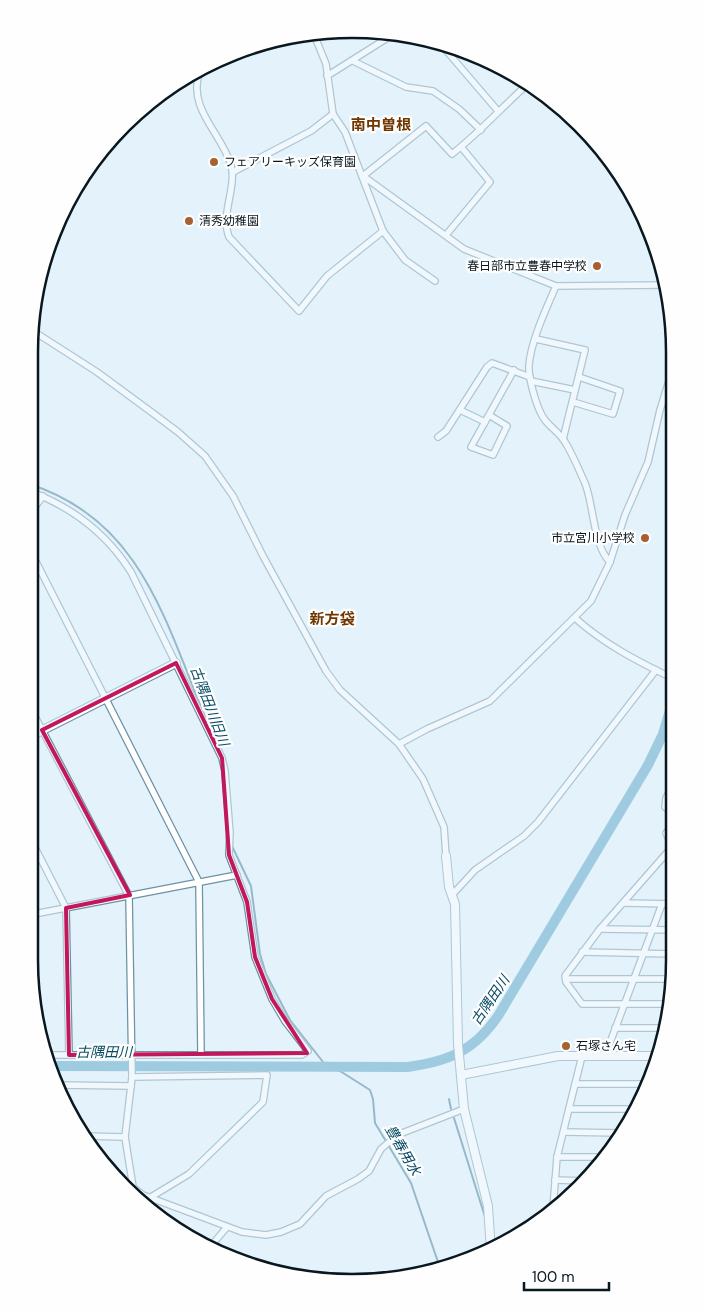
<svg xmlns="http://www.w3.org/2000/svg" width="704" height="1312" font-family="'DM Sans','Noto Sans JP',sans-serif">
  <rect width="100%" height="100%" fill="#e4f3fb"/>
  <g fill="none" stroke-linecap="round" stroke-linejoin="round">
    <g stroke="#39748e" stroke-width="2">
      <path d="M29,484C140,519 165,620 205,717"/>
      <polyline points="232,846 251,886 260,954 266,974 290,1020 327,1067 340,1071 370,1090 373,1099 375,1123 411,1183 439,1265"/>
      <polyline points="449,1099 451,1109"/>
      <polyline points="454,1118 485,1217"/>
    </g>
    <path stroke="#4d9cbe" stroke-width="10" d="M47,1066L408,1067C449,1061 474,1051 498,1016L648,765L663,734L674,697"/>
    <g stroke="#6d92a3" stroke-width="8">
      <g id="street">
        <polyline points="315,37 326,64 333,114 345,132 383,231 405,260 435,281"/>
        <polyline points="444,48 498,111"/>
        <polyline points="353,61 406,87 433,91 459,109 481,130"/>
        <path d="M199,74C188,109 222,134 231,165C237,188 220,214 229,237L299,311L327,276L383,231"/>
        <polyline points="327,76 392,35"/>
        <polyline points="233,172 311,131 333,114"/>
        <polyline points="363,176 464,249 556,286 666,285"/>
        <path d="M363,176L426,126L452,154C479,133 502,107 528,84"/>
        <polyline points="446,235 490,182 462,148"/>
        <path d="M556,286C546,309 531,341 529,365C528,378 537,410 545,420C551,428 560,433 565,442C573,455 579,470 585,483C594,506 593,545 610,562"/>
        <polyline points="666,287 673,336"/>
        <polyline points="30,329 97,372 154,414 178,432 205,456 233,496 263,556 326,671 340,690 399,744 423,779 444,827 446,856"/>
        <polyline points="536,339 585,350 563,439"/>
        <polyline points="531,381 575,390"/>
        <polyline points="573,402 613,414 620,391 579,377"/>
        <polyline points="460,410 485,422"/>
        <polyline points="489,415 507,426 493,455 471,447 514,370"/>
        <polyline points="438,437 446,431 487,367 492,363 530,377"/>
        <path d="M29,491C72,507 107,534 131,572L222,758L225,771L230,833L229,855L247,902L255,957L272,999L285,1021L308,1051L302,1055H45"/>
        <polyline points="29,515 43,496"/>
        <polyline points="29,548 199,882 201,1055"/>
        <path d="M575,618C604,644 637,661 672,678L674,675"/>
        <polyline points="29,705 129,896 132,1077 125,1137 133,1187"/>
        <polyline points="399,744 427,729 490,701 591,601 610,562 625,515 648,462 660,410 673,368"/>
        <polyline points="674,783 666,798 665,807 674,815"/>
        <polyline points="674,824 666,833 674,850"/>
        <polyline points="29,836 66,908 69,1055"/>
        <polyline points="452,895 475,870 524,836 538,822 656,670"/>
        <polyline points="624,903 674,904"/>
        <polyline points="29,915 237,875"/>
        <polyline points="600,929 674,930"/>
        <polyline points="582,952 674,954"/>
        <polyline points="566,979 675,979"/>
        <polyline points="671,1004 582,1004 566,982 565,976 600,929 672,847"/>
        <polyline points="615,1028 667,1028"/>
        <polyline points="605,1056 662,904"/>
        <polyline points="132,1077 267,1075 263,1102 189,1174 151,1197"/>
        <polyline points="575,1084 649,1084"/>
        <polyline points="57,1085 131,1086"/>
        <polyline points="569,1109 638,1109"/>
        <polyline points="564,1132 621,1133"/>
        <polyline points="85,1136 125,1137"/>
        <polyline points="557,1157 603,1157"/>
        <polyline points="555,1180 586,1181"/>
        <polyline points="128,1187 133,1187 143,1195 242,1232 266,1235 281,1232 300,1224 326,1196 358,1179 369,1171 381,1149 397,1135 464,1109"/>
        <polyline points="553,1208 557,1157 582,1056"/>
        <polyline points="211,1246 227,1227"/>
      </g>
    </g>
    <g stroke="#6d92a3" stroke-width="10">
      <g id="secondary">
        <polyline points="29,737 176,663"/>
        <polyline points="446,856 449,887 455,904 458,1044 464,1109 488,1206 491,1251"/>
        <polyline points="461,1075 558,1056 660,1056"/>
      </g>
    </g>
    <use href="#street" stroke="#fff" stroke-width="5.5"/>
    <use href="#secondary" stroke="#fff" stroke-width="8"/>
  </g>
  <path d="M0 0H704V1312H0ZM176,663L222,758L229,855L247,902L255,957L272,999L307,1053L69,1055L66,908L130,895L42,730Z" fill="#e4f3fb" fill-opacity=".55" fill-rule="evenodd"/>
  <path fill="none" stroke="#c2185b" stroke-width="4" stroke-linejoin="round" d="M176,663L222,758L229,855L247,902L255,957L272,999L307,1053L69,1055L66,908L130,895L42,730Z"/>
  <g fill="#a56231" stroke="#fefefe" stroke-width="2">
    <circle cx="214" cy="162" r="5"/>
    <circle cx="189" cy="221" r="5"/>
    <circle cx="597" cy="266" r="5"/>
    <circle cx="645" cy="538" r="5"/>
    <circle cx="566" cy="1046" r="5"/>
  </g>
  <g text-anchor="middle" stroke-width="4.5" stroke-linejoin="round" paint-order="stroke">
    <g font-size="12" fill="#09171e" stroke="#fefefe" text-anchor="start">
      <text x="224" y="166">フェアリーキッズ保育園</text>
      <text x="199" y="225">清秀幼稚園</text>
      <text x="587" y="270" text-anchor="end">春日部市立豊春中学校</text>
      <text x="635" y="542" text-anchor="end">市立宮川小学校</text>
      <text x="576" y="1050">石塚さん宅</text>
    </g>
    <g font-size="14" font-style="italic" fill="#084c65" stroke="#fefefe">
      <text transform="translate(210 706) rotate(69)" y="5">古隅田川旧川</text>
      <text transform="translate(490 1000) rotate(-56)" y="5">古隅田川</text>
      <text x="104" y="1057">古隅田川</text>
      <text transform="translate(403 1150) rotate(60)" y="5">豊春用水</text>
    </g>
    <g font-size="15" font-weight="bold" fill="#703601" stroke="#fefefe">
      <text x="381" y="130">南中曽根</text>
      <text x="332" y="624">新方袋</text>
    </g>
  </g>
  <path d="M0 0H704V1312H0ZM352 38H352A314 314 0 0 1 666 352V960A314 314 0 0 1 352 1274H352A314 314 0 0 1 38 960V352A314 314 0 0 1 352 38Z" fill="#fefefe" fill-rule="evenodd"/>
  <path fill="none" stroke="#09171e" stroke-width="2.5" d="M352 38H352A314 314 0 0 1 666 352V960A314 314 0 0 1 352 1274H352A314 314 0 0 1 38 960V352A314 314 0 0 1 352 38Z"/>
  <path d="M524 1282v8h85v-8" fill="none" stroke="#09171e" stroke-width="2.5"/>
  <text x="532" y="1282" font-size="15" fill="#09171e" stroke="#fefefe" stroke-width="4" paint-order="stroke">100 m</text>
</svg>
